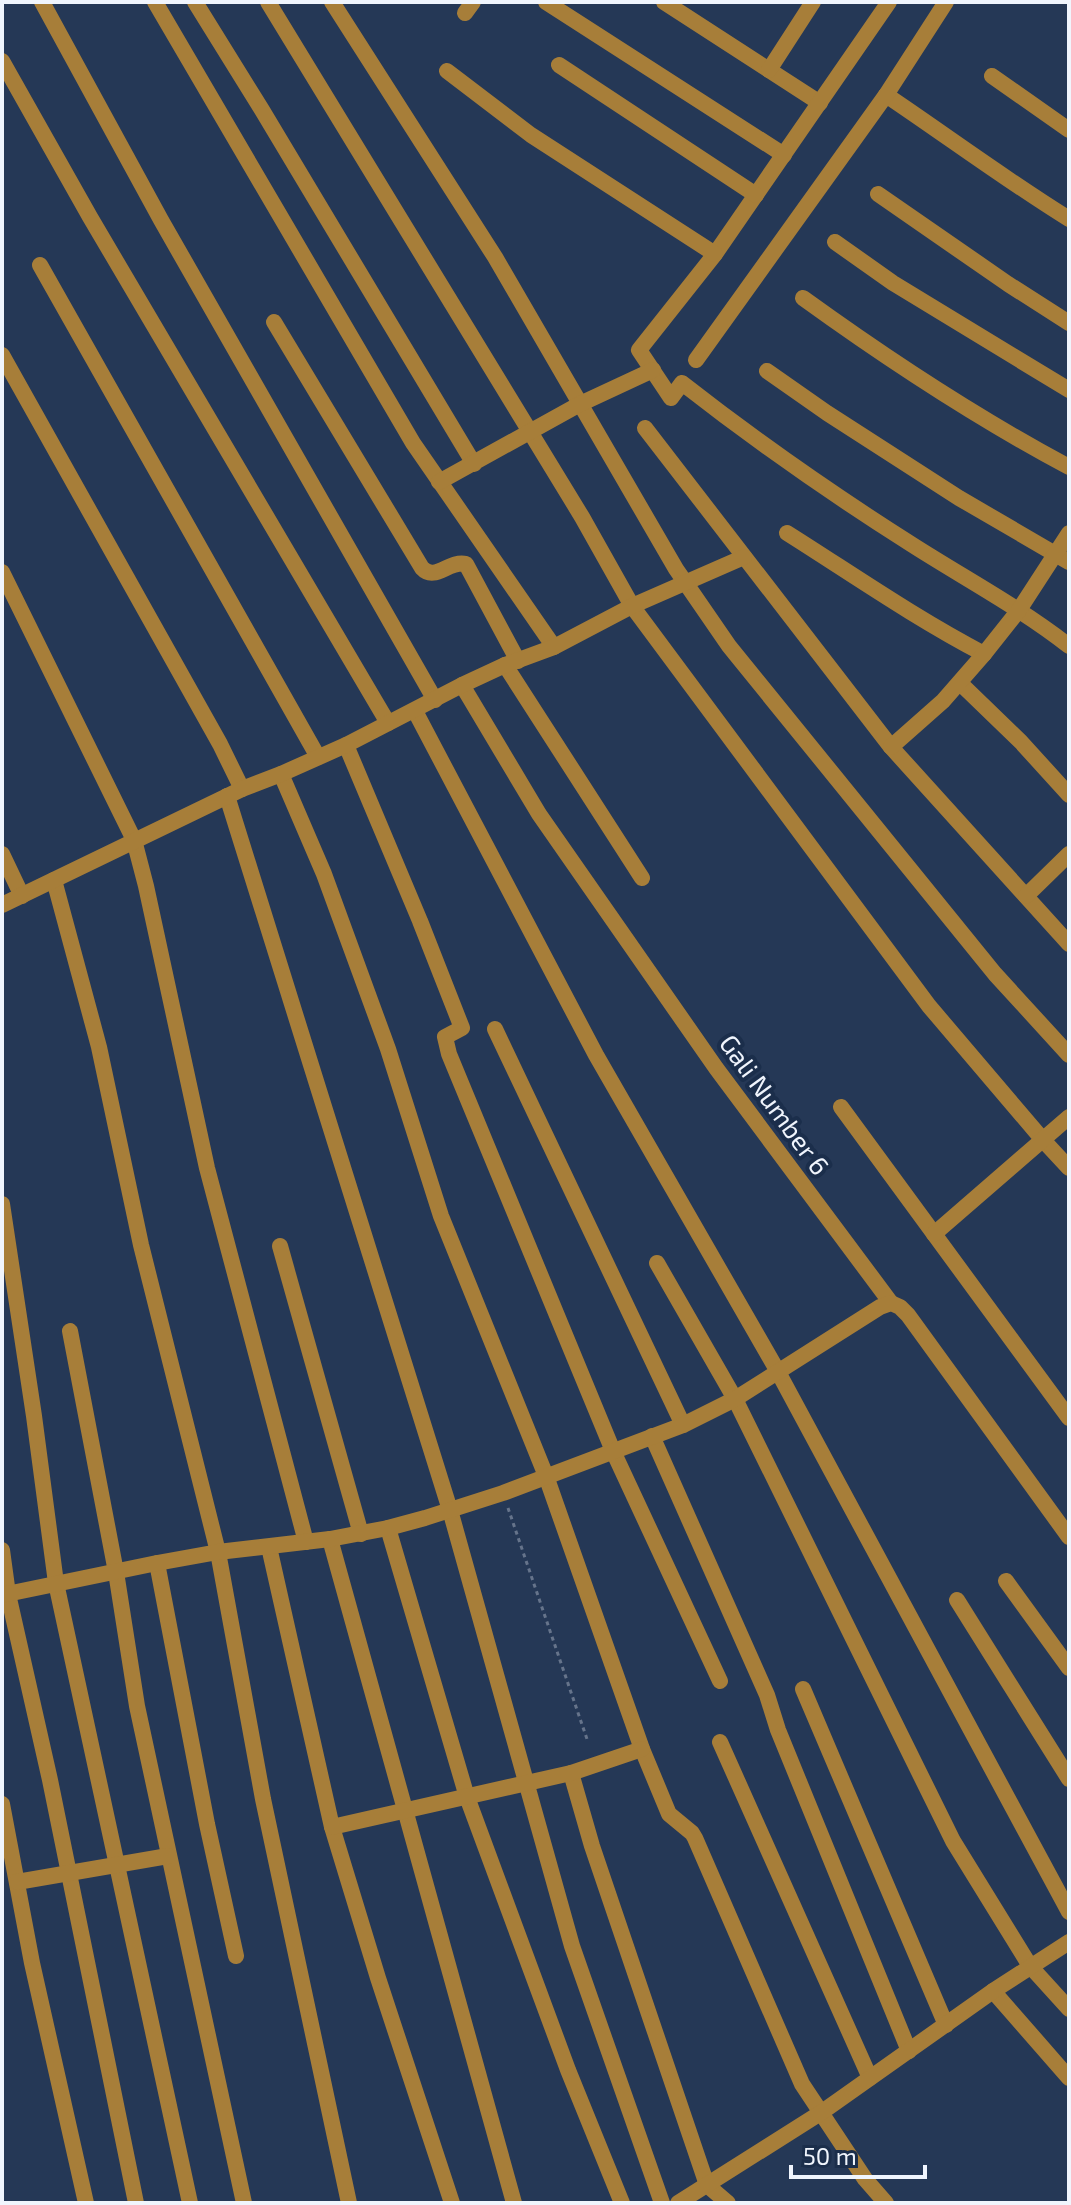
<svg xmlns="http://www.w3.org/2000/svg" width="1071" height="2205" font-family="'Exo 2',sans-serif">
  <rect width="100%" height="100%" fill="#253856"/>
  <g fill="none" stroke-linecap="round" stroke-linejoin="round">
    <polyline stroke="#66748b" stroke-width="3" stroke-dasharray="4 4" stroke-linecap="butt" points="508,1508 588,1742"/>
    <g stroke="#a77e39" stroke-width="16">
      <polyline points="42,2 161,220 435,700"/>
      <polyline points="155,2 413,443 554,647"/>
      <polyline points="195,2 262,110 474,464"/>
      <polyline points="268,2 582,517 632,606 929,1006 1043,1140 1069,1168"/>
      <polyline points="332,2 495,257 676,569 729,646 995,974 1069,1055"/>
      <polyline points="546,2 784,155"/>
      <polyline points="664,2 820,103"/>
      <path d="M889,2L715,254L639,350L671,398L682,383C756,441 832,494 911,544C964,578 1019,607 1069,646"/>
      <polyline points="465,13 473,2"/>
      <polyline points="2,61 90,217 388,723"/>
      <polyline points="559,65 756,195"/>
      <polyline points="769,70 813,2"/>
      <polyline points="447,71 531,135 715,254"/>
      <polyline points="992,76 1069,130"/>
      <path d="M886,95C947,136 1006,180 1069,219"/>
      <polyline points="878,194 1008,284 1069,323"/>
      <polyline points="835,242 893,283 1069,390"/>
      <polyline points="40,265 318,757"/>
      <path d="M803,298C886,358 979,419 1069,467"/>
      <path d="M274,322L422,568C435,582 449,560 466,564L518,661"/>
      <polyline points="2,355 220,744 242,789"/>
      <polyline points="696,360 886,95 946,2"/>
      <polyline points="767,371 827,413 959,498 1069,562"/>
      <polyline points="645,428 891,747 1069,944"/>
      <polyline points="439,482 580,404 653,370"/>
      <path d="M787,533C852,574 915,618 984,654"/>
      <polyline points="2,572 134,840 146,886 207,1168 306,1542"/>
      <polyline points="505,665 642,878"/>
      <polyline points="960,683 1021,742 1069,795"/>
      <polyline points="462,685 539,814 716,1068 891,1303"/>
      <polyline points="415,711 596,1055 777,1370 1069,1912"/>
      <polyline points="346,745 420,921 462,1028 445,1037 449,1054 613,1451 720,1681"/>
      <polyline points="891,747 943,701 984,654 1019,610 1069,533"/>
      <polyline points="281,774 324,874 388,1049 441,1216 546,1476 642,1749 669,1814 692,1833 695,1838 802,2084 865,2179 886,2203"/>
      <polyline points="227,796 450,1510 572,1946 662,2203"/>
      <polyline points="2,854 22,896"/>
      <polyline points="54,880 99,1047 141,1245 218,1552 263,1799 349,2203"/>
      <polyline points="1026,896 1069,854"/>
      <polyline points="2,905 242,789 281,774 346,745 462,685 505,665 554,647 632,606 744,557"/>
      <polyline points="495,1029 683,1425"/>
      <polyline points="841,1107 1069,1418"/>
      <polyline points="2,1204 34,1416 56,1583 190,2203"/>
      <polyline points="934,1234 1069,1117"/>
      <polyline points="280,1246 361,1534"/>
      <polyline points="657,1263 735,1399 953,1841 1030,1966 1069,2009"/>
      <polyline points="70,1331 116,1572 137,1706 244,2203"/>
      <polyline points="652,1436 767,1695 778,1730 909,2051"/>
      <polyline points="388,1528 467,1797 568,2070 622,2203"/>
      <polyline points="330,1539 514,2203"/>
      <polyline points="269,1547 332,1827 378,1978 452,2203"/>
      <polyline points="2,1550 8,1594 50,1780 136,2203"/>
      <polyline points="157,1563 207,1824 236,1956"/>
      <polyline points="1006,1581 1069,1668"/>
      <polyline points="957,1600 1069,1779"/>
      <polyline points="803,1689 946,2025"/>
      <polyline points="720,1742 870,2078"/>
      <polyline points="571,1773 592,1846 707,2185 728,2203"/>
      <polyline points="2,1804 32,1963 86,2203"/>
      <polyline points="332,1827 571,1773 642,1749"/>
      <polyline points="17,1882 168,1856"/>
      <polyline points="993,1991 1069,2078"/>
      <polyline points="678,2203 822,2112 993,1991 1069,1942"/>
    </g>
    <polyline stroke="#a77e39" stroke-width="16" points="2,1595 157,1563 218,1552 330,1539 388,1528 425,1518 503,1493 683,1425 735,1399 880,1307 891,1303 900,1307 908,1315 1069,1537"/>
  </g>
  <g text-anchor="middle" stroke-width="8" stroke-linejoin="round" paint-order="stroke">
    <g font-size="26" fill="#f0f5fd" stroke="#1b2e4b">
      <text transform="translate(774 1105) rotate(54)" y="9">Gali Number 6</text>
    </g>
  </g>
  <rect width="1071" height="2205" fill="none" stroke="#f0f5fd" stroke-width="8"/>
  <path d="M791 2165v12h134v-12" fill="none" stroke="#f0f5fd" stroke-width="4"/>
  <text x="803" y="2165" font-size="24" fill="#f0f5fd" stroke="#1b2e4b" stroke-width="6" paint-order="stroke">50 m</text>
</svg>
